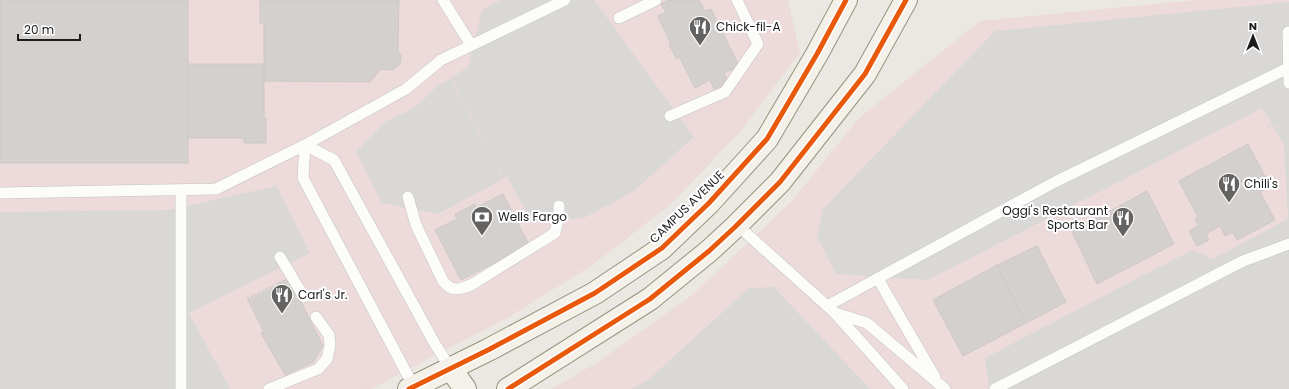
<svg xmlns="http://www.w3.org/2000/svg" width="1289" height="389" font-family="Poppins,sans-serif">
  <rect width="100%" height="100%" fill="#ebe8e4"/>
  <g fill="#eddbdb">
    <polygon points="0,0 788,0 800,53 739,133 669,206 591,266 509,317 371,389 0,389"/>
    <polygon points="1196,0 1289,0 1289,389 551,389 598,362 691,296 791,202 859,118 980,21"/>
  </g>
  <g fill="#d9d8d6">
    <polygon points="501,0 594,0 694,137 634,191 584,218 532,222 507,177 438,214 382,203 356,152 386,121 414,108 435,88 468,67 482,10"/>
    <polygon points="1289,2 1289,389 989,389 985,358 1192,250 1213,259 1288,219 1284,145 1262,108 928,280 836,274 817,236 823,209 995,31"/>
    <polygon points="277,186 310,253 189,313 230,389 0,389 0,212 168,210"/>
    <polygon points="774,287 870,389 631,389 648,380 749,288"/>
  </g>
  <g fill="#d3d0cd" stroke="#cec9c6">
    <rect x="0" y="0" width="188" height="163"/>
    <polygon points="260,0 399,0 398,50 401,56 400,64 393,70 381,69 370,82 264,81 264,23 260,23"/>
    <polygon points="669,0 699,0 705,11 711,9 739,66 724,73 728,82 714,89 710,80 695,88 680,58 676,58 669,44 670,42 658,16 666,12 661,4"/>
    <polygon points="188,64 264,64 264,118 266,118 266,143 244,143 244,138 188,138"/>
    <polygon points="1248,144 1270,186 1260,192 1275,220 1237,240 1233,232 1225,236 1220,226 1206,234 1209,240 1197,246 1189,231 1198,226 1195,219 1198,217 1179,181"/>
    <polygon points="1147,191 1174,244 1097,284 1072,232"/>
    <polygon points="503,194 529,245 461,280 435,230 457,219 455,214 475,204 477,207"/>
    <polygon points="1037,246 1066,302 1026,323 997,265"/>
    <polygon points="997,265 1026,323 963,356 933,300"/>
    <polygon points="289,278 323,346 313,362 285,375 261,333 264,332 247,298"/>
  </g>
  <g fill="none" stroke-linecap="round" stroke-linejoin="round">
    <g stroke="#c3c2c0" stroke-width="12">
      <g id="lane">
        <polyline points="443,0 471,45"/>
        <polyline points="619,18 656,0"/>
        <polyline points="1288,32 1289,83"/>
        <polyline points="670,116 725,92 758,44 737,0"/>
        <polyline points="181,191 181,389"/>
        <polyline points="0,193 216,189 305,145 406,89 441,60 565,0"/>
        <path d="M408,197L416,225L443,281C452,292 458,290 471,285L555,233L559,216V206"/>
        <polyline points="737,225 835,313 903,389"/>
        <polyline points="280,257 304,297"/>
        <polyline points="878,278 886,293 935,377"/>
        <polyline points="827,306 1055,182 1288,68"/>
        <polyline points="835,313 867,323 945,389"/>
        <polyline points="414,387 303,178 305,145 334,160 435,344 451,369"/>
        <polyline points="269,389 318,369 327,359 330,345 329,335 316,317"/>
        <polyline points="995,389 1243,261 1289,244"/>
      </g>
    </g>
    <g stroke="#95937d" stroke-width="24">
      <g id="secondary">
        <polyline points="451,369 465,389"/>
        <polyline points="409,389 488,350 595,293 662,248 709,203 767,139 817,54 846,0"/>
        <polyline points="508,389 650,299 709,251 735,227 780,182 865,74 906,0"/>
      </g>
    </g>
    <g stroke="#ead8d8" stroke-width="2.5" stroke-dasharray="2 2" stroke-linecap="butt">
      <polyline points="471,11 494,0"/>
      <polyline points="654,17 667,40 668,52 672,50"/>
      <polyline points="432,46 438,30"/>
      <polyline points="449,75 485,144"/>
      <polyline points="1269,127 1279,126"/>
      <polyline points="1208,142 1215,161"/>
      <polyline points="68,163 68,171"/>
      <polyline points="498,170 523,218 534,227"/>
      <polyline points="0,171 188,171 212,168 275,139 275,86 372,85 423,52"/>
      <polyline points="1147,173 1187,250"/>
      <polyline points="278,179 317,252 328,262"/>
      <polyline points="431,222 505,184"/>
      <polyline points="1042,227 1073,291 1089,302"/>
      <path d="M549,254L561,278C617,242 668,200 714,151C728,135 742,119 755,102C764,92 770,77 782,70"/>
      <polyline points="304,267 323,257"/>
      <polyline points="913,306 914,297 918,291 1262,114 1278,146 1280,176 1272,181"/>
      <path d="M462,330C496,320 531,297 561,278"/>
      <polyline points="266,342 253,349 230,307 278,283"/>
      <polyline points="606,364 611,374 627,389"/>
      <polyline points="947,364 953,369 955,374"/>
      <polyline points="362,389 366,387 377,375 374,350 363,328"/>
    </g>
    <use href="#lane" stroke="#fcfcfb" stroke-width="11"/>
    <use href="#secondary" stroke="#f3f1e9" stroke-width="22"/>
    <g stroke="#fff" stroke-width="8">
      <g id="cycleway">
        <polyline points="409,389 488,350 595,293 662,248 709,203 767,139 817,54 846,0"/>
        <polyline points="508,389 650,299 709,251 735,227 780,182 865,74 906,0"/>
      </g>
    </g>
    <use href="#cycleway" stroke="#e8590c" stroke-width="5"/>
  </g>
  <defs>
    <g id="restaurant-pin" transform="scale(1.15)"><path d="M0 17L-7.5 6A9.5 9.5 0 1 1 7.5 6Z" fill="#646362" stroke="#fff"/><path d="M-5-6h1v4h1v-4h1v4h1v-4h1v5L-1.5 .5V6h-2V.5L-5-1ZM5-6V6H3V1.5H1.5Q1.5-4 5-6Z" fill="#fff"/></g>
    <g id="bank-pin" transform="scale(1.15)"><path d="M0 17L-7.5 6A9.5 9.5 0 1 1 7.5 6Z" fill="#646362" stroke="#fff"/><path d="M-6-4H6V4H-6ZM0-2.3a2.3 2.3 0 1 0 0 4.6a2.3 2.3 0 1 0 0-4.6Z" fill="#fff"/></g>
  </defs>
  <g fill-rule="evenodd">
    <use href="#restaurant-pin" x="700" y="27"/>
    <use href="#restaurant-pin" x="1229" y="184"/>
    <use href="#bank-pin" x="482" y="217"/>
    <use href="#restaurant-pin" x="1123" y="218"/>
    <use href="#restaurant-pin" x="282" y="295"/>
  </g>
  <g text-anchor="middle" stroke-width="4" stroke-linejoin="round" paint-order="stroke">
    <g font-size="12" fill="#1c1c1c" stroke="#fff" text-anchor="start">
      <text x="716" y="31">Chick-fil-A</text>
      <text x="1244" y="188">Chili's</text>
      <text x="1108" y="215" text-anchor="end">Oggi's Restaurant<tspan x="1108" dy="14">Sports Bar</tspan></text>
      <text x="498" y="221">Wells Fargo</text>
      <text x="298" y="299">Carl's Jr.</text>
    </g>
    <g font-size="12" fill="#1c1c1c" stroke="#fff">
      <text transform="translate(687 207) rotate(-44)" y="4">CAMPUS AVENUE</text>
    </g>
  </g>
  <g transform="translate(1253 36)" stroke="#ffffff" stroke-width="3" paint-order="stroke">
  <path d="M0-3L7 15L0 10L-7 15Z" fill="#1c1c1c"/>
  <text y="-6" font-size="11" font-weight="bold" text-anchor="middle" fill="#1c1c1c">N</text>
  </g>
  <path d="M18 34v6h62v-6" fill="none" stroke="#1c1c1c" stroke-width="2"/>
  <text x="24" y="34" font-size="12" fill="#1c1c1c" stroke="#ffffff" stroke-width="3" paint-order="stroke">20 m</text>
</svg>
